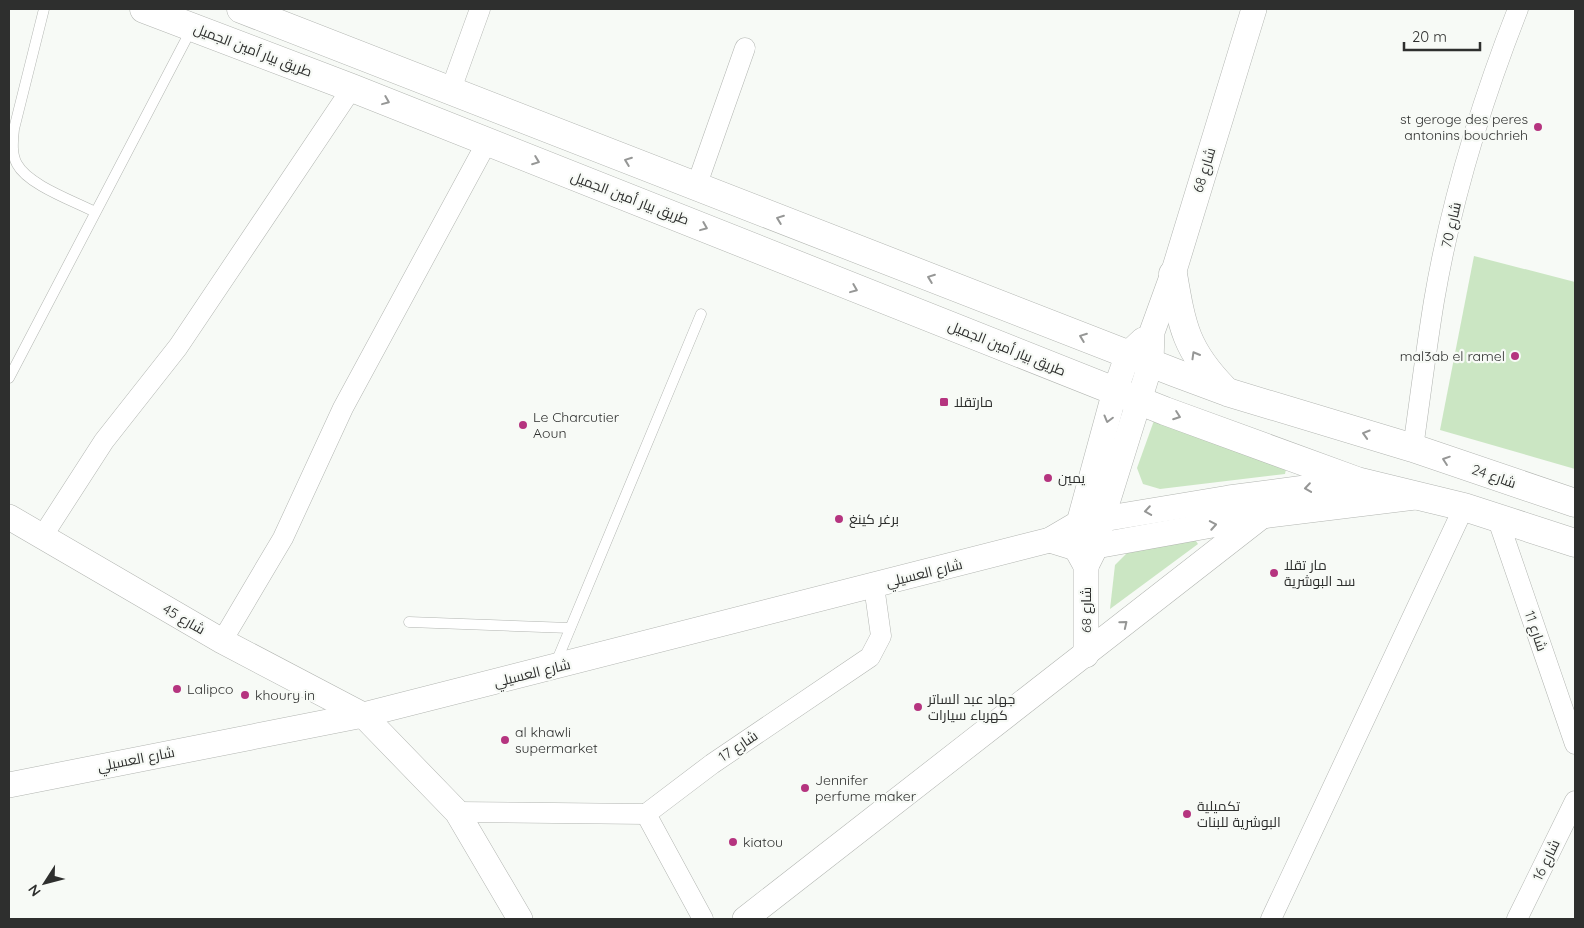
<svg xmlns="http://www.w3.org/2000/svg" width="1584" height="928" font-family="Quicksand,Cairo,sans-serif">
  <rect width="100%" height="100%" fill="#f7faf6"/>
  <g fill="#cbe6c3">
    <polygon points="1474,256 1575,282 1575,469 1440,430"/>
    <polygon points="1156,415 1287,464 1285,474 1160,489 1143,484 1137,468"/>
    <polygon points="1194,538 1198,544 1110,609 1115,565 1127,553"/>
  </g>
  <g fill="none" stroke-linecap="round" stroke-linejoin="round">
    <g stroke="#b2b5b1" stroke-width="11">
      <g id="service">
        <path d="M44,9L14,129C13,140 11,153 17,164C28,185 74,201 95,212"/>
        <polyline points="9,378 192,28"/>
        <polyline points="409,622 570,628"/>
        <polyline points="555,665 701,314"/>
      </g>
    </g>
    <g stroke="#b2b5b1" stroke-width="21">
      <g id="minor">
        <polyline points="450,92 480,9"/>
        <polyline points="696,187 745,48"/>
        <path d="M1413,448C1420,399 1426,350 1434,301C1451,201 1481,103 1518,9"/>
        <polyline points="1497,517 1575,744"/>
        <polyline points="42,537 104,441 178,347 352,88"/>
        <polyline points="222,641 283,538 343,408 487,142"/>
        <polyline points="457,812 646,814"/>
        <polyline points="703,919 646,814 712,764 870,657 881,636 874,586"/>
        <polyline points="1271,919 1464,507"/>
        <polyline points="1517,919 1575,801"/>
      </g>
    </g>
    <g stroke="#b2b5b1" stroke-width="26">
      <g id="tertiary">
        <polyline points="9,517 222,641 363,715 457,812 520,919"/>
        <polyline points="1050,540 1076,548 1096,546 1262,516 1415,497"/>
        <polyline points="1086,566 1096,546 1102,519 1151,362 1152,332 1173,274 1254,9"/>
        <polyline points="1086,655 1086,566 1076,548 1079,523 1115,391 1128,354 1143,340"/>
        <polyline points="9,785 363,715 1050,540 1079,523 1229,498 1357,481"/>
        <polyline points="745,919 1262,516"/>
      </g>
    </g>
    <g stroke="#b2b5b1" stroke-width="29">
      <g id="secondary">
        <polyline points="144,9 352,88 1165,411 1357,481 1464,507 1575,543"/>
        <polyline points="241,9 1176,373 1227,392 1413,448 1575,503"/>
        <path d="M1173,274C1182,327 1186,350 1224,389"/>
      </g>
    </g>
    <use href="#service" stroke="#fff" stroke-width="10"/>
    <use href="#minor" stroke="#fff" stroke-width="20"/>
    <use href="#tertiary" stroke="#fff" stroke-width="25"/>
    <use href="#secondary" stroke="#fff" stroke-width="28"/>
  </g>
  <defs><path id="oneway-chevron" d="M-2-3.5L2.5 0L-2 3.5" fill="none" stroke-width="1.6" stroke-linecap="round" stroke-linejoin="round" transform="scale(1.25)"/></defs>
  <g stroke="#969796">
    <use href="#oneway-chevron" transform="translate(386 101) rotate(22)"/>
    <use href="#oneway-chevron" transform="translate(536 161) rotate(21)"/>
    <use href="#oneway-chevron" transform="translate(628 161) rotate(-159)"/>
    <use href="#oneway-chevron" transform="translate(780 219) rotate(-159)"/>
    <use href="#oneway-chevron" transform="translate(704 227) rotate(22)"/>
    <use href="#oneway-chevron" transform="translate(931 278) rotate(-159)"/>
    <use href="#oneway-chevron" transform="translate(854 289) rotate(22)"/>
    <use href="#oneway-chevron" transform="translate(1083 337) rotate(-159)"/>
    <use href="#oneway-chevron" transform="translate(1195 355) rotate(-120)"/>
    <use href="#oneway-chevron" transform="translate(1177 416) rotate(20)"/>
    <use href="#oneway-chevron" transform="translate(1108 419) rotate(105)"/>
    <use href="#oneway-chevron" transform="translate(1366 434) rotate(-163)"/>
    <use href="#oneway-chevron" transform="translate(1446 460) rotate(-161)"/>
    <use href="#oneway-chevron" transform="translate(1308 488) rotate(172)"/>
    <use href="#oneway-chevron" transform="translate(1148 511) rotate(171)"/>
    <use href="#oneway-chevron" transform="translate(1213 525) rotate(-10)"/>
    <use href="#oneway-chevron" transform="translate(1124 624) rotate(-39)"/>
  </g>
  <g fill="#b5347f" stroke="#f7faf6" stroke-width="2">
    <circle cx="1538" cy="127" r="5"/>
    <circle cx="1515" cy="356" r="5"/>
    <rect x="939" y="397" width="10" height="10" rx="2.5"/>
    <circle cx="523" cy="425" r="5"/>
    <circle cx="1048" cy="478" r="5"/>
    <circle cx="839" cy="519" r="5"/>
    <circle cx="1274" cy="573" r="5"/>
    <circle cx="177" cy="689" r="5"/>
    <circle cx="245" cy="695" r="5"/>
    <circle cx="918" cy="707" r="5"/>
    <circle cx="505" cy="740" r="5"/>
    <circle cx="805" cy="788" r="5"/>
    <circle cx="1187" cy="814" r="5"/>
    <circle cx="733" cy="842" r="5"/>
  </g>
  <g text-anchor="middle" stroke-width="4.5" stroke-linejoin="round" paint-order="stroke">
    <g font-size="14" fill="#2e2f2e" stroke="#f7faf6">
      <text transform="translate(253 50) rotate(21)" y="5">طريق بيار أمين الجميل</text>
      <text transform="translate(1204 170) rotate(-73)" y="5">شارع 68</text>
      <text transform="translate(630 198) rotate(21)" y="5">طريق بيار أمين الجميل</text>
      <text transform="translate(1451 225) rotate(-77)" y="5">شارع 70</text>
      <text transform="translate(1007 348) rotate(22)" y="5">طريق بيار أمين الجميل</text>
      <text transform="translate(1494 476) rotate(19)" y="5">شارع 24</text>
      <text transform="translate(924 573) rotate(-14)" y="5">شارع العسيلي</text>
      <text transform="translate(1086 610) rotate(-90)" y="5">شارع 68</text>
      <text transform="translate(184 619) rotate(30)" y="5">شارع 45</text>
      <text transform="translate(1536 631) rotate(71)" y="5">شارع 11</text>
      <text transform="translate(532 673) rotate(-14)" y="5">شارع العسيلي</text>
      <text transform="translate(738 746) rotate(-34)" y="5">شارع 17</text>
      <text transform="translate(136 759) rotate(-11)" y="5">شارع العسيلي</text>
      <text transform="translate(1546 860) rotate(-64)" y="5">شارع 16</text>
    </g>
    <g font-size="14" fill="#2e2f2e" stroke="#f7faf6" text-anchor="start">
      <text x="1528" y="124" text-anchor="end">st geroge des peres<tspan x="1528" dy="16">antonins bouchrieh</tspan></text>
      <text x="1505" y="361" text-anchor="end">mal3ab el ramel</text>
      <text x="954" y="407">مارتقلا</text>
      <text x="533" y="422">Le Charcutier<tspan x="533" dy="16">Aoun</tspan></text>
      <text x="1058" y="483">يمين</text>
      <text x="849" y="524">برغر كينغ</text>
      <text x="1284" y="570">مار تقلا<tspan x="1284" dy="16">سد البوشرية</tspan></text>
      <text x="187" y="694">Lalipco</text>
      <text x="255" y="700">khoury in</text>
      <text x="928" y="704">جهاد عبد الساتر<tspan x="928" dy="16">كهرباء سيارات</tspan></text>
      <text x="515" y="737">al khawli<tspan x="515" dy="16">supermarket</tspan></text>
      <text x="815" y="785">Jennifer<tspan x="815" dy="16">perfume maker</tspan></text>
      <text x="1197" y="811">تكميلية<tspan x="1197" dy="16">البوشرية للبنات</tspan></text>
      <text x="743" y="847">kiatou</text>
    </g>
  </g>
  <rect width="1584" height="928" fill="none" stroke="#2e2f2e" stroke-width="20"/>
  <g transform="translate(45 883) rotate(234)" stroke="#f7faf6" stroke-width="4" paint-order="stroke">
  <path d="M0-4L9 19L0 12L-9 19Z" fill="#2e2f2e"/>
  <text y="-8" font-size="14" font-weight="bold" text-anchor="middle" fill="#2e2f2e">N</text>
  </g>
  <path d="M1404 42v8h76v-8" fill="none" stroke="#2e2f2e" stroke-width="2.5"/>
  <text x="1412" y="42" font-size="15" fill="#2e2f2e" stroke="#f7faf6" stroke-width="4" paint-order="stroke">20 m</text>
</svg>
